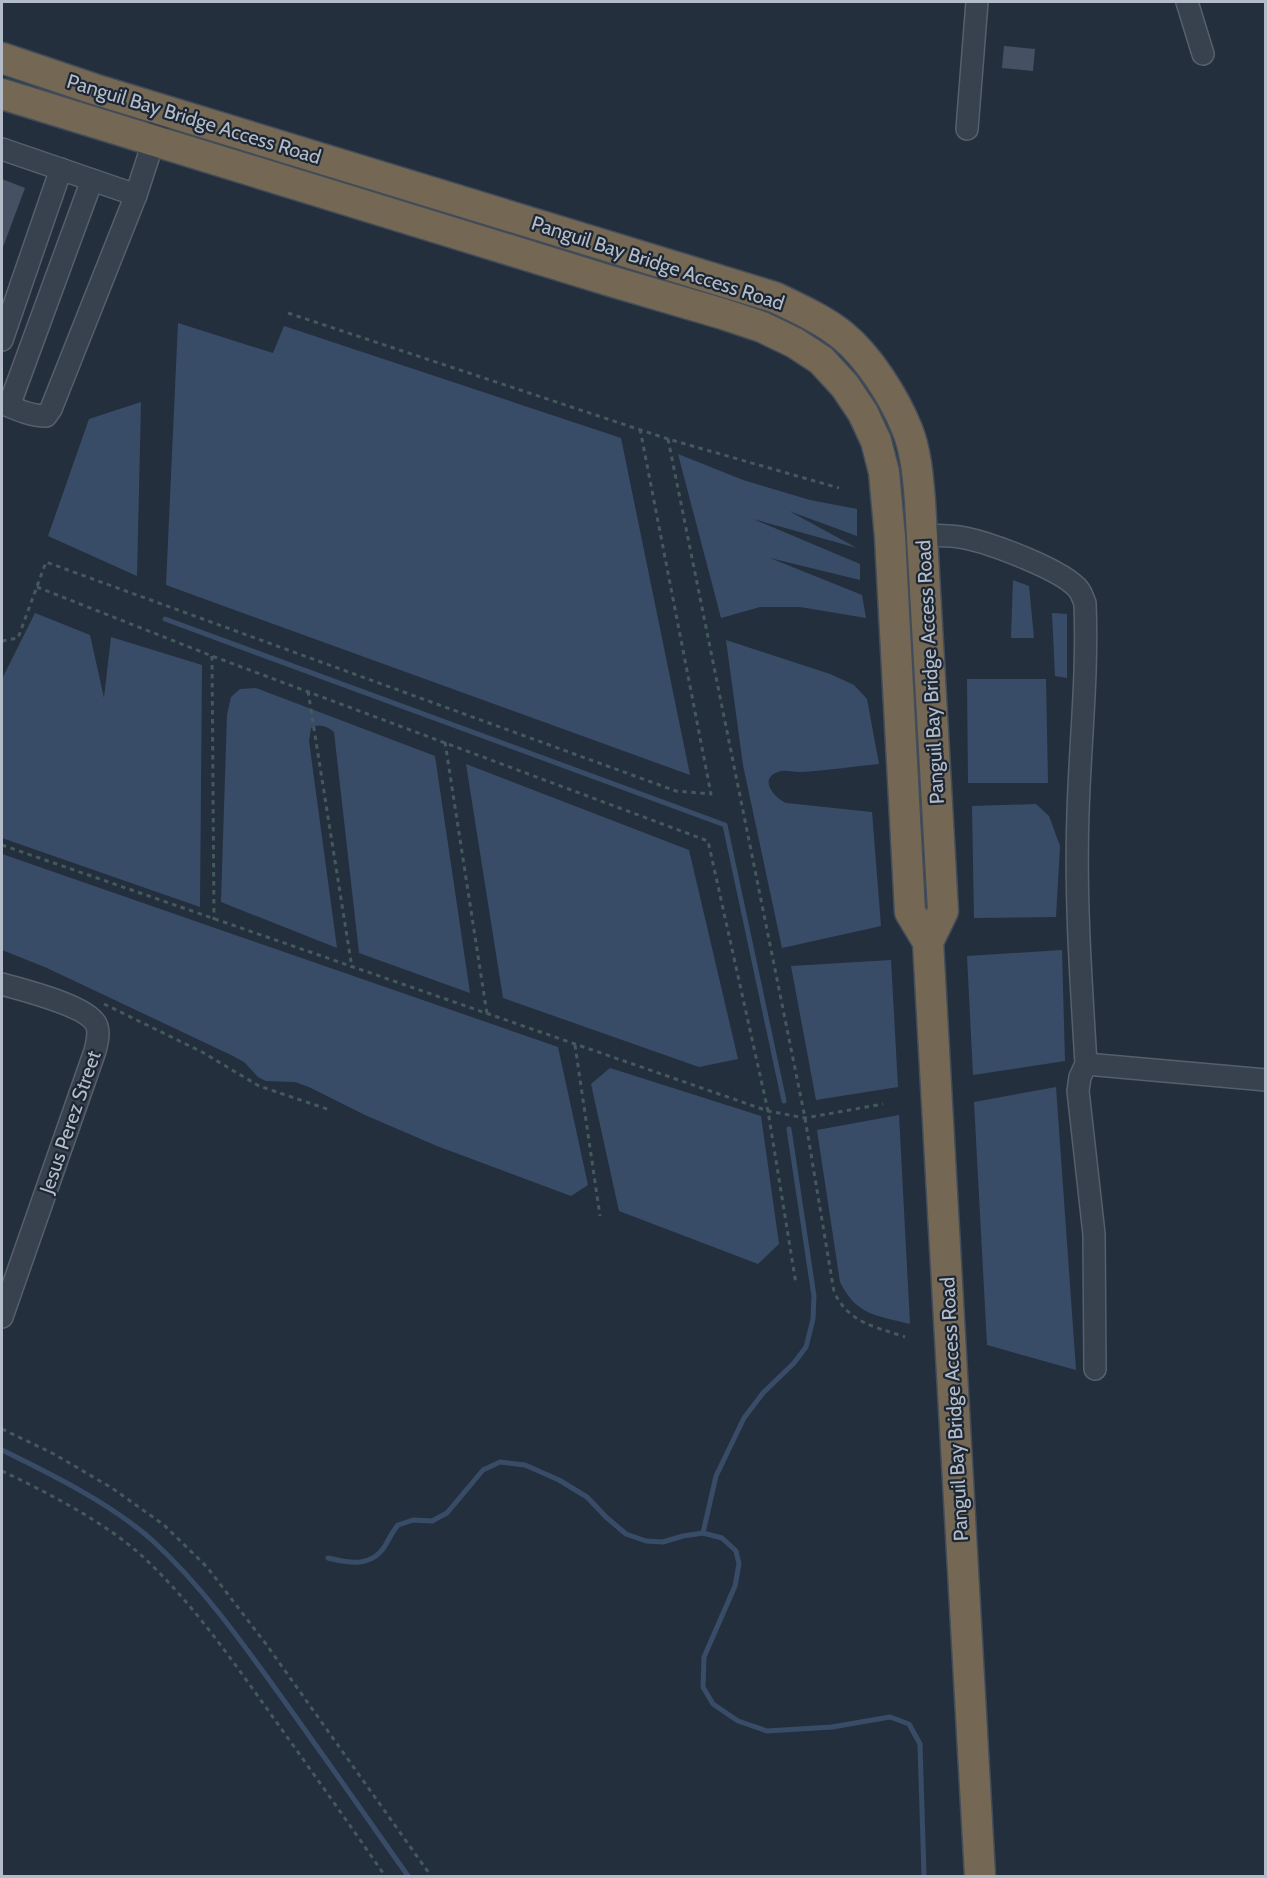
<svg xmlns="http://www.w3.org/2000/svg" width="1267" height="1878" font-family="Cabin,sans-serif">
  <rect width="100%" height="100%" fill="#242f3e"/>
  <g fill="#263c3f">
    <polygon points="7,77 147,121 146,123 7,79"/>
    <path d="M172,128L768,311C790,321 814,331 833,347C859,369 881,403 893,434C901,455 902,480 905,502L927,893H924L903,502C900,481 898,459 891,438C881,406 857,372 832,350C814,334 789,324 767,313L171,130Z"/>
  </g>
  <g fill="#394c67">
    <polygon points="178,323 273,353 284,326 621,438 690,775 166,585"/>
    <polygon points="141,402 137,576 48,536 89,419"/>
    <polygon points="678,454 743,480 810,500 857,509 857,536 789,511 857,548 753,519 860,564 860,580 770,558 862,595 866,618 800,607 760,607 721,618"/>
    <polygon points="1013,580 1029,586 1034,638 1011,638"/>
    <polygon points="35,613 90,635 104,698 111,637 202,665 200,907 2,838 2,679"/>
    <polygon points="1052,613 1067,614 1067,678 1055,676"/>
    <path d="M726,640L830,674L854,685L867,699L879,764C853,766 826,771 800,772C793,772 787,770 781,771C757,777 773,797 786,803L872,812L881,926L782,948L743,765Z"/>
    <polygon points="967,679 1046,679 1048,783 968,783"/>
    <path d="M256,688L435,756L470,993L359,953L334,732C327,726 319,723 311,728L309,741L337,948L221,902L227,715L231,697L240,689Z"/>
    <polygon points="466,764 689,850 738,1059 699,1067 503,998"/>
    <polygon points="1036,804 1049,816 1060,846 1056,917 974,918 972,806"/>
    <polygon points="2,854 558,1047 588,1185 571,1196 437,1146 365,1115 309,1087 295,1082 266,1081 258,1077 244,1062 231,1055 47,968 2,950"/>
    <polygon points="1062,950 1065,1061 973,1075 967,956"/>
    <polygon points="891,960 898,1087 816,1100 791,966"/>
    <polygon points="610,1068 761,1116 779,1244 758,1264 619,1211 591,1084"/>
    <polygon points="1056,1087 1076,1370 987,1345 974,1102"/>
    <path d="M899,1115L910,1324C876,1315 857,1316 840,1282L817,1130Z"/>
  </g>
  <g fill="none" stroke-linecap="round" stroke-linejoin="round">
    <g stroke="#394c67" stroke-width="5">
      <polyline points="165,619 725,825 784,1101"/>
      <path d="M2,1450C51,1474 112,1504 153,1541C202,1586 241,1641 280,1695C323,1755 366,1816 408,1876"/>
      <polyline points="703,1533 716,1476 744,1418 763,1393 794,1363 806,1347 813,1319 814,1296 789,1129"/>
      <path d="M328,1558C349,1563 371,1568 385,1546C389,1539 392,1532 398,1525L413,1520L432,1521L447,1513L483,1470L500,1462L525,1465L559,1480L587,1497L606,1517L626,1534L646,1541L663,1542L683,1536L703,1533L722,1538L736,1551L739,1564L735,1586L704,1657L703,1687L713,1704L738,1721L767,1731L832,1727L890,1717L909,1724L920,1744L924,1876"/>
    </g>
  </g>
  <g fill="#455162">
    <polygon points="1004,46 1035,49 1033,71 1002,68"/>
    <polygon points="2,179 25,188 3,247 2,247"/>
  </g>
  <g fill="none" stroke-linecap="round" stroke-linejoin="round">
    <g stroke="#565f6c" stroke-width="24">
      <g id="minor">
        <polyline points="1187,2 1203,54"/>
        <polyline points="967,129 977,2"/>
        <polyline points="2,149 136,195"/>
        <polyline points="2,340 61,169"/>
        <path d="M2,403C16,409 30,416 46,416L51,409L136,195L164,109"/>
        <polyline points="9,406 92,180"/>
        <path d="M922,536C937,535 950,535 965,538C990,543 1064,570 1079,590C1082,594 1083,599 1085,603C1088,674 1080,743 1078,813C1075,897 1081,980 1086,1064L1080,1077L1078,1091L1094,1234L1095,1369"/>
        <path d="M2,984C22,990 86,1005 96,1024C100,1032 97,1043 95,1051L2,1317"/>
        <polyline points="1086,1064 1266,1080"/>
      </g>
    </g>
    <g stroke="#434c59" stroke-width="33">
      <g id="highway">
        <path d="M2,58L94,89L774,297C797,308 822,319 842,335C869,357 894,397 907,429C916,451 918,477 920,501L943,911L928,942L980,1876"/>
        <polyline points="2,94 607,280 723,314 762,327 795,343 821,360 845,386 863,413 876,441 884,472 890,537 910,912 928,942"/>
      </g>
    </g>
    <g stroke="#44595c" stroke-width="3" stroke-dasharray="4.5 4.5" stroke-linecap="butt">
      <polyline points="288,313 668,439 839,488"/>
      <path d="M668,439L805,1118L834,1292C850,1324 874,1326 905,1337"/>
      <polyline points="37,587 212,656 708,841 768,1111 796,1284"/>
      <polyline points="2,641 18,638 46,562 676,791 711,794 640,429"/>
      <polyline points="212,656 214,920"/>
      <polyline points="308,691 352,968"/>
      <polyline points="445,742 487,1014"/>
      <polyline points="2,845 768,1111 805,1118 883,1104"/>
      <polyline points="104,1004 202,1052 259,1086 330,1110"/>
      <polyline points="575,1045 600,1216"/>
      <polyline points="2,1429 54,1454 112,1488 164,1525 207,1567 266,1644 431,1876"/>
      <path d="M2,1471C48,1493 103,1521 141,1555C189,1599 227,1653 265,1706C305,1762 346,1819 385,1876"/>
    </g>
    <use href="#minor" stroke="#38414e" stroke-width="21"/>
    <use href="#highway" stroke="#746855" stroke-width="30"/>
  </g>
  <g text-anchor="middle" stroke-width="4.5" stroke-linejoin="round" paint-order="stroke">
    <g font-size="20" fill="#b4bcc9" stroke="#1d2633">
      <text transform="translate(194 119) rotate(17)" y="7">Panguil Bay Bridge Access Road</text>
      <text transform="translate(658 263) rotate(18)" y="7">Panguil Bay Bridge Access Road</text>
      <text transform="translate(930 672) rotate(-93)" y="7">Panguil Bay Bridge Access Road</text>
      <text transform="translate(70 1122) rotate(-71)" y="7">Jesus Perez Street</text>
      <text transform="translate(954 1409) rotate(-93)" y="7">Panguil Bay Bridge Access Road</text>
    </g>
  </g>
  <rect width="1267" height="1878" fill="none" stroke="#b4bcc9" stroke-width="6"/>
</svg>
